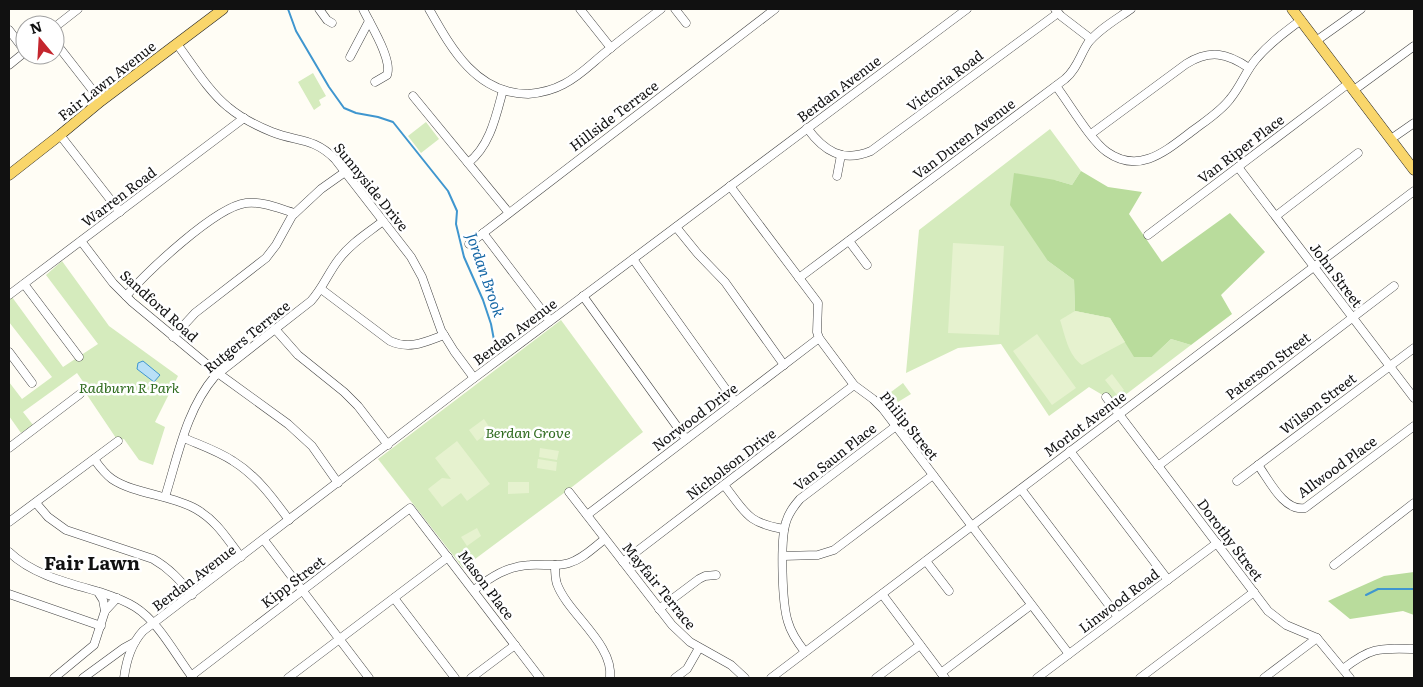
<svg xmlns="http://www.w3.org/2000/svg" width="1423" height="687" font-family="Literata,serif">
  <rect width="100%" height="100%" fill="#fffdf5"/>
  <g fill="#d5ebbd">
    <polygon points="313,73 326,96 319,100 321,105 314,110 298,82"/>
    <polygon points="426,122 439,139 421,153 408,136"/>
    <polygon points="1050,129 1081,171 1072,185 1055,180 1048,261 1074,280 1075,311 1110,318 1152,357 1171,339 1191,345 1112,405 1106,397 1089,387 1049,416 1001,344 958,348 906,373 919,230"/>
    <polygon points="62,261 109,326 178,376 155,422 165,427 153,465 139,460 124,439 118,441 83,389 86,386 77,373 23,412 33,425 21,433 9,416 9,382 22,399 52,377 9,322 9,300 12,297 63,367 98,344 46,275"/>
    <polygon points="561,320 643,432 572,487 463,568 378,459"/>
    <polygon points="903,383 911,394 898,402 891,392"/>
  </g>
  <g fill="#b9dc9c">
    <polygon points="1081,171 1108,187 1142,192 1129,214 1162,262 1230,213 1265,252 1221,295 1232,314 1191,345 1171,339 1152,357 1134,357 1110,318 1075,311 1074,280 1048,261 1010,205 1014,173 1055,180 1072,185"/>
    <polygon points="1414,572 1414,615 1403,611 1350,619 1328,601 1384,576"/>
  </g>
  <g fill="#e6f2cf">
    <polygon points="953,243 1004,246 999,335 948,333"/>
    <path d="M1075,311L1110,318L1125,342L1082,365C1068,355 1065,335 1060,320Z"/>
    <polygon points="1037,334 1076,388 1052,405 1013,351"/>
    <polygon points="1112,374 1124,390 1117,395 1105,380"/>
    <polygon points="484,419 491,430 477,441 469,430"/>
    <polygon points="457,441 490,484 467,501 461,493 442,507 428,489 442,478 451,479 435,458"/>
    <polygon points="540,448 559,451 557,460 539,457"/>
    <polygon points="538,459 557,462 556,471 537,468"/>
    <polygon points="508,482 529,482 529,493 508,494"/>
    <polygon points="477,528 481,536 467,546 461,537"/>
  </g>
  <polygon fill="#b9e0f7" stroke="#3f96cf" points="143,361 160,375 154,382 137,369 138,363"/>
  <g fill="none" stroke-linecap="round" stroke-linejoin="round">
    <g stroke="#3f96cf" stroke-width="2">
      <polyline points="288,9 296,31 329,87 344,108 356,113 378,117 393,122 448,191 457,211 456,224 464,257 483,300 491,324 494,340 493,351"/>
      <polyline points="1366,595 1378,589 1414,589"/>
    </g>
    <g stroke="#444" stroke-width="9">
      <g id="minor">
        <polyline points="319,9 327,20 332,23"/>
        <path d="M363,9C370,24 393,60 387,75L375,82"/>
        <path d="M429,9C451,48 476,94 528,94C540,93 553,90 564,84C580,76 593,62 607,51C624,37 643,23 661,9"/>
        <polyline points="580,9 611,48"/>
        <polyline points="675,9 686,23"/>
        <polyline points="1055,9 1061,16 1091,39"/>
        <polyline points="55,27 78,9"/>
        <polyline points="9,30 25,51"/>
        <polyline points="1316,41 1361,9"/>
        <polyline points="55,42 101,101"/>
        <path d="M177,44C192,64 209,92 228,107C240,117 257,126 272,132C297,142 313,137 335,159L411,257L422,277L441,330L454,351L474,378"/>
        <polyline points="350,57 369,21"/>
        <polyline points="9,65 25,52"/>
        <path d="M1056,86C1069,103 1091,141 1107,152C1141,176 1169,148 1195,129C1207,120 1221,111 1230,99C1241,86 1246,70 1257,58C1270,43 1285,32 1301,20"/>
        <polyline points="1354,90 1414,46"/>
        <polyline points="413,96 509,213"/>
        <path d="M807,128C824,151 842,163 871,151L1058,13"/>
        <path d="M1091,134L1186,64C1210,49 1227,53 1249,68"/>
        <polyline points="60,135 120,212"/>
        <polyline points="1391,139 1414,123"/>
        <path d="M468,163C490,146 496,116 503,90"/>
        <polyline points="1238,167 1414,398"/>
        <polyline points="837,176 841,155"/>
        <polyline points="730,186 818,303 817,332 819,338 854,385 873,399 883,409 1069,654"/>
        <polyline points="1276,216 1358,153"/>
        <polyline points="676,227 698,254 725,282 784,365"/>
        <polyline points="483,233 550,321"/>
        <polyline points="1148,235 1349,83"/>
        <polyline points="81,241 113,283 132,302 215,371 288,424 312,446 338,483"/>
        <polyline points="849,241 867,265"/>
        <polyline points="469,244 775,9"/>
        <polyline points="633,259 735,402"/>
        <path d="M799,278L1065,79C1077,69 1080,55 1088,43C1099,29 1117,19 1131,9"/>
        <polyline points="24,284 79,357"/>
        <path d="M321,289L390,341C410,350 425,342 444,335"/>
        <polyline points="9,295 244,118"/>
        <path d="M126,296C147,272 215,207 246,203C263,201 280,209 295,213"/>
        <polyline points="583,296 686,439"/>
        <polyline points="275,329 298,355 344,392 358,406 388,445"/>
        <polyline points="173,337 195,313 266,258 276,245 292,216 321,189 345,172"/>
        <polyline points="9,352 32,383"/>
        <polyline points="1106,397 1268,611 1286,625 1317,638 1350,678"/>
        <path d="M184,438C200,445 218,451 233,461C257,476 273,498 289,520"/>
        <polyline points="9,448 80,394"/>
        <polyline points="1070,451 1168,580"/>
        <path d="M94,459C99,466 105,474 112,479C134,494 172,495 196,509C217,521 227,539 241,557"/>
        <path d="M1258,465C1269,480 1284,512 1305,508L1414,426"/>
        <polyline points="1158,466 1394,286"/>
        <polyline points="1237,481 1414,348"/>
        <path d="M724,485C746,513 747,523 784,529"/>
        <polyline points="1021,489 1118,617"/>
        <polyline points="569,492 672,625 690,642 731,665 745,678"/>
        <path d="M165,497C178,456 186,410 215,376L311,301C323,288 328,273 339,259C351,243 368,233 383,221"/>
        <path d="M36,503L48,517L66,530L153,559C169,568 180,580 192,595"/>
        <polyline points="587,515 819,338"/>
        <polyline points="9,522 118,441"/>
        <polyline points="264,540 369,678"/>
        <path d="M9,552C33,575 68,583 100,592C112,596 124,600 135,607C159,622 176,656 193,678"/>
        <polyline points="783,556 818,555 834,550 933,475"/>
        <polyline points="926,561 949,591"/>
        <polyline points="623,562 854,385"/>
        <path d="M555,565C555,571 555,578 557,584C568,614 614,644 610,678"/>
        <polyline points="1334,565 1414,503"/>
        <path d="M474,590C491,577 507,566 530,565C543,564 557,567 569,563C583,559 594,547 605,539"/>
        <polyline points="98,592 103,600 105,611"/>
        <polyline points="9,594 101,626"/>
        <polyline points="882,594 945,678"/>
        <polyline points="394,598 455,678"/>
        <polyline points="659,609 699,579 705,576 716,575"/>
        <path d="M805,652C798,643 791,633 788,622C782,604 780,540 786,522C789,512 794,506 800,499L896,426"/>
        <path d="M1343,669C1371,647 1379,648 1414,649"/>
        <polyline points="941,673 1031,605"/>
        <polyline points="191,676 410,508 540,678"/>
        <polyline points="54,678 94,645 105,611 117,598"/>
        <polyline points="83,678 124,648 135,642"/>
        <path d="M124,678C126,662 132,643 143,631L474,378L967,9"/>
        <polyline points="288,678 448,557"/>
        <polyline points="471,678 515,645"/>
        <polyline points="675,678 687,669 699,648"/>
        <polyline points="771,678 1414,191"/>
        <polyline points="876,678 920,645"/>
        <polyline points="1037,678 1217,543"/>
        <polyline points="1140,678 1254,592"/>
        <polyline points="1264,678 1317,638"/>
      </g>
    </g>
    <g stroke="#222" stroke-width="11">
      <g id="major">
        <polyline points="1292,9 1414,170"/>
        <polyline points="9,175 60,135 101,101 223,9"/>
      </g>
    </g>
    <use href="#minor" stroke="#fff" stroke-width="8"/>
    <use href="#major" stroke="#f9d66b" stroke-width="10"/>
  </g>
  <g text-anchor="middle" stroke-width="5" stroke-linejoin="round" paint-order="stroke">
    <g font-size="14" fill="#111" stroke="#fff">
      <text transform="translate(107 81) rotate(-38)" y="5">Fair Lawn Avenue</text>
      <text transform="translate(945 81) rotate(-37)" y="5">Victoria Road</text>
      <text transform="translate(839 89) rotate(-37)" y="5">Berdan Avenue</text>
      <text transform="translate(614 116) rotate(-37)" y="5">Hillside Terrace</text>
      <text transform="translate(964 139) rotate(-37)" y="5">Van Duren Avenue</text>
      <text transform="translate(1241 149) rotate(-37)" y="5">Van Riper Place</text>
      <text transform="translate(371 187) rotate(51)" y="5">Sunnyside Drive</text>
      <text transform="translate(119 197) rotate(-37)" y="5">Warren Road</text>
      <text transform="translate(1336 275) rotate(53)" y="5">John Street</text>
      <text transform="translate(159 306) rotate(42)" y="5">Sandford Road</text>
      <text transform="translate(515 332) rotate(-37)" y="5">Berdan Avenue</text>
      <text transform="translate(247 337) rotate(-39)" y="5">Rutgers Terrace</text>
      <text transform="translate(1268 366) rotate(-37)" y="5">Paterson Street</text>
      <text transform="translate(1318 404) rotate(-37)" y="5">Wilson Street</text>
      <text transform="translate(695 417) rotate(-37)" y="5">Norwood Drive</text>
      <text transform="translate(1085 424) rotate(-37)" y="5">Morlot Avenue</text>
      <text transform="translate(909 426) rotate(51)" y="5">Philip Street</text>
      <text transform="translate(835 457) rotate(-38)" y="5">Van Saun Place</text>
      <text transform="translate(731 464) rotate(-37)" y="5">Nicholson Drive</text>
      <text transform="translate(1337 467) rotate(-36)" y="5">Allwood Place</text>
      <text transform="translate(1230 540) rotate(53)" y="5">Dorothy Street</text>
      <text transform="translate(194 578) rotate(-37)" y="5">Berdan Avenue</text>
      <text transform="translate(293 582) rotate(-37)" y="5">Kipp Street</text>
      <text transform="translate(486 585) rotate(53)" y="5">Mason Place</text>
      <text transform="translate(659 586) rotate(51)" y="5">Mayfair Terrace</text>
      <text transform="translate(1119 601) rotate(-37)" y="5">Linwood Road</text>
    </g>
    <g font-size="14" font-style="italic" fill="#2f6b1f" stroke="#fff">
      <text x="129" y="393">Radburn R Park</text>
      <text x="528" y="438">Berdan Grove</text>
    </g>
    <g font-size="15" font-style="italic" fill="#1768a6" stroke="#fff">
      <text transform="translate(485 275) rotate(71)" y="5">Jordan Brook</text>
    </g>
    <g font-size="19" font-weight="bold" fill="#111" stroke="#fff">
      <text x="92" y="570">Fair Lawn</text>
    </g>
  </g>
  <rect width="1423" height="687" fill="none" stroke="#111111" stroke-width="20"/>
  <g transform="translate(40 40) rotate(342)"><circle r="24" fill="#ffffff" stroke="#a0a0a0"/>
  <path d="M0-4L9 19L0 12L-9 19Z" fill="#c4262e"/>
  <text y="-8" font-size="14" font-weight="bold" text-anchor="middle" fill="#111111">N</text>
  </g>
</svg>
